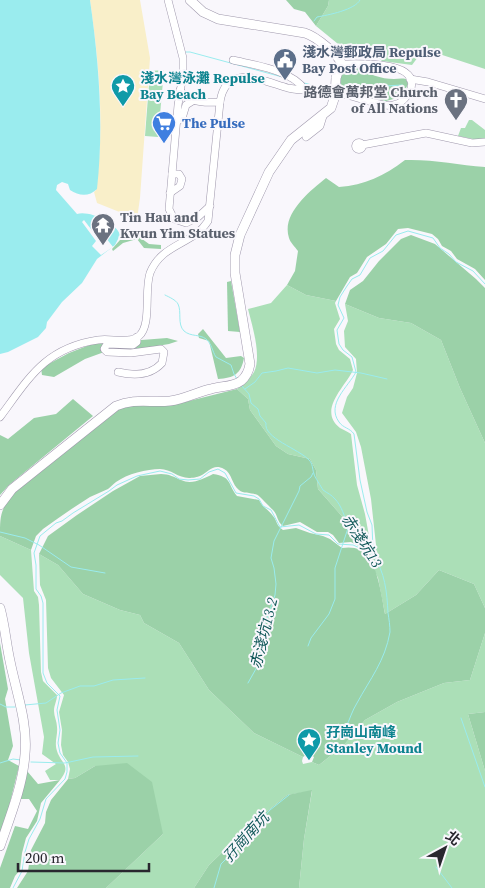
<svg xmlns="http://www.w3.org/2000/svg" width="485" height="888" font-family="'Source Serif 4','Noto Sans TC',serif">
  <rect width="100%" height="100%" fill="#f9f7fc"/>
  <g fill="#abdfb7">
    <polygon points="329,0 485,0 485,69 424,49 412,65 382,61 373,53 357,51 353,59 344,59 343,48 316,26 328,6"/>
    <polygon points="164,70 158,137 145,136 150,71"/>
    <polygon points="469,120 472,120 485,130 485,138 478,140 458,136 461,128 465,128"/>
    <path d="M287,285L306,295L336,301L335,303L340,319L334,329L336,344L339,350L350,359L353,370C346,386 317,410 340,428C344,430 348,432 351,434L357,485L365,514L371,547L369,551L363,548L354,530L318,489L316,470L310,459L288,454L276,446L250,410L248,399L237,389C243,384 250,379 254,372C262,356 252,325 248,309L271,303Z"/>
    <polygon points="345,304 379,318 411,323 441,340 460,388 485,443 485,608 474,584 439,570 416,595 385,614 378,578 366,553 372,555 375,552 376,545 371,499 361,447 356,432 342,413 347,397 353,388 357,373 356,359 345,347 344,331 348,321"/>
    <path d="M0,536L31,550L34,591L38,597L39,605L41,672L43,681L57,695C57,701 54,705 54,711C54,716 57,722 57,727C58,735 54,742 57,751C61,764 72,765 60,780H50L45,771L56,764L42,754L44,737L29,653L23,598L0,575Z"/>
    <polygon points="39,554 58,565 83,594 120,610 140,615 144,623 179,643 209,690 254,733 303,757 302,761 303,764 312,762 319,765 344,745 365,720 397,702 444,683 470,680 485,633 485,712 468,714 485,771 485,888 299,888 304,839 312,791 287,795 254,822 209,865 194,888 106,888 163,834 95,766 75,778 68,779 70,769 68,762 63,755 61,745 62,730 59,712 64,695 51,678 48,668 46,600 40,585"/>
  </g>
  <g fill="#9bd1a8">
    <polygon points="286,0 329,0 328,6 316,26 305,12 294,9"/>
    <path d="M358,68C368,74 381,79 394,79C398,79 401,78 406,79L408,84C404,94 397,99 386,101L340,91L341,70Z"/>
    <path d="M405,160C432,159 458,165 485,167V280L475,269L457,259L451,251L442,246L438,239L432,234L408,228L398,229L386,244L367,257L357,273L350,277L336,301L306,295L287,285L295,271L298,251C295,247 290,242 289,238C281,214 310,191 326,178L339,187C365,185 384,176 405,160Z"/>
    <polygon points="139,233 138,236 149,244 161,245 161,249 144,248 137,239 123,243 113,251 112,249 120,240 122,234"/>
    <polygon points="411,235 435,244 476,279 485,288 485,443 460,388 441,340 411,323 379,318 345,304 350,290 363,281 379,261 401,239"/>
    <polygon points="231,281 240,332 228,331 227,282"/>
    <path d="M203,329L226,358L241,356L244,358C241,374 234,378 218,379L209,341L199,338L198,334Z"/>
    <polygon points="167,338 178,341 169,344 133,350 107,351 85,359 54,377 42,375 41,368 69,353 87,346 107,340 129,341"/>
    <path d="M237,389L248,399L250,410L276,446L288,454L310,459L316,470L318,489L354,530L363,548L351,542L339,543L333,535L328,532H317L300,522L283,526C277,522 278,515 273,510C271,508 262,499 260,497C254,491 244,495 239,490C232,485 232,473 224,469C213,463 209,472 200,476C198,477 192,478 189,478C178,478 171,469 160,469C147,469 127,474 116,482C113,484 111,487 108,489C102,492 96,494 90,497C74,507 58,518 43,529L36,536L31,550L0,536C0,517 0,510 13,494L118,410L130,405L181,403Z"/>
    <polygon points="73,399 93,416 9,485 0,495 0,435 8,439 34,418 56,414"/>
    <path d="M161,474C169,474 174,477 181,480C192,485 203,479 213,474C232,477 227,483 237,496L259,500C263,508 269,510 273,516C278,522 275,524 283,530L296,528L310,533L323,536L330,539L342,548C348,547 354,547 361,550C377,557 382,599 385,614L416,595L439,570L474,584L485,608V633L470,680L444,683L397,702L365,720L344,745L319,765L312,762L314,757L309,753L303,757L254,733L209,690L179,643L144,623L140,615L120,610L83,594L58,565L39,554L48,536L77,515L113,491L140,476Z"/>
    <polygon points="0,643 8,689 5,699 13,746 8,760 19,766 6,819 0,838"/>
    <polygon points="485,712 485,771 468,714"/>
    <polygon points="127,763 152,782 163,834 106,888 17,888 28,871 31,850 45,823 46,812 51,800 68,779 75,778 95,766"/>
    <polygon points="27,771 38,784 60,780 41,803 37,821 26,838 22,853 20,870 15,876 10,888 0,888 0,868 15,826 28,829 37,811 29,799 20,799"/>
    <polygon points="312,790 304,839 299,888 194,888 209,865 254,822 287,795"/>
  </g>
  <path fill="#f9efc9" d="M90,0H140L150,58L140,198L137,219L97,203L94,192L96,190C105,127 99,63 90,0Z"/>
  <path fill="#9aecee" d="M0,0H90C99,63 104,126 97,189C89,197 79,196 70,190L68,184L62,182L57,185L56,190L77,214C89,210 117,223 120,235L115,245L97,259L82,283L62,302L47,322L46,328L38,337L8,352L0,354Z"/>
  <polygon fill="#f9f7fc" points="84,220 97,237 106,238 113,247 101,255 92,246 96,241 82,222"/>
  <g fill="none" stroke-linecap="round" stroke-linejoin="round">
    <g stroke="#9aecee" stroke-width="1">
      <path d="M314,21L317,17C328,15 355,10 360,0"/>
      <polyline points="186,52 190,52 286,78"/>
      <polyline points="304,83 324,88"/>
      <polyline points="338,89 402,85"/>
      <path d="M165,295C169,297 176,300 178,304C182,312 177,324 184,331C191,337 200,334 206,339C212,344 212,351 216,357L231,365L234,374L237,379"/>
      <path d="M241,385L249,394L251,403L258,409L260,416L266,423C263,438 299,449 309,460C313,464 312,468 314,474C314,476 322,488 323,490C327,493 332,495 335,499C342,506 344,517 349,526C357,536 367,544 373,555C385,572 387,592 388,613C389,619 390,626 390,632C385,661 370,679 357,703C352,711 350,719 346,727"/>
      <polyline points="245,389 255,382 262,373 276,371 288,368 317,373 335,370 361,373 387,379"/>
      <polyline points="0,532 25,538 39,545 71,567 105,573"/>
      <polyline points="308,646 311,638 329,614 335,599 335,568 349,525"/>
      <polyline points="248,683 257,667 261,651 261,636 275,595 276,584 274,568 271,558 274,541 299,491 300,486 311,477 313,473"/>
      <polyline points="0,704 6,707 15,707"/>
      <polyline points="25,705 46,703 61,693 80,686 94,686 113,680 145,678"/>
      <polyline points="461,718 485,787"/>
      <polyline points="31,762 65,763 93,757 138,756"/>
      <polyline points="0,763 13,759 21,760"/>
      <polyline points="436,867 452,888"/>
      <path d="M13,888L22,871L25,852L29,839L40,819L46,799L65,779L67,772V763L60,753L58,743L60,730L57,710L60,696L47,683L43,673V603L41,596L36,589V565L34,553L40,536L56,523L62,521L73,513L109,491L117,485L137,476L160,471L172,474L179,479L188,480L200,479L209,472L218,469L225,473L236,493L254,496L259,499L263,506L271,510L280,527L299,525L316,534L329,535L338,544L353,545L371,553L373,550L372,525L367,512L360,480L354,434C350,428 343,428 339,422C326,404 348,387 356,372L352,357L343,350L339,344L337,330L344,318L338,305L340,297L347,286L352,279L360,275L370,258L383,251L396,235L408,231L433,238L440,248L449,254L456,262L473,271L485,284"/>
      <polyline points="214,888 221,864 234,851 243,839 255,831 259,822 270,810 289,795"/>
    </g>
    <g stroke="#9f98ac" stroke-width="8">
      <g id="minor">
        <polyline points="168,0 183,58 183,74 178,105 169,209 174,219 186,223 198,217 210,206"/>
        <path d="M233,60C254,65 292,70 305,90"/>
        <polyline points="410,79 428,82 485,99"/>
        <path d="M180,90C187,103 207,103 220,102"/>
        <polyline points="178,121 183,115 186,105 194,100"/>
        <polyline points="306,137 320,126 324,113"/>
        <circle cx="359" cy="146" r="3.5"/>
        <polyline points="362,145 426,133 472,143 485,142"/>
        <polyline points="170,193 180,186 182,179 179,174 172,174"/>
        <path d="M118,372C134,376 151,375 162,363L164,352L161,349L131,353L107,352L104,349L107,344L133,345L137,342V337"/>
        <path d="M0,417C29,378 45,348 98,340C111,338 129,344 139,336C152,325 144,290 150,273C162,243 193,245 208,221L220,102C226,62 263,81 288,88C301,91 313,90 326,91C343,93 359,98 375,103C381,104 387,107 393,105C401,104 407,97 410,91C423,60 357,64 343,64"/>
      </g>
    </g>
    <g stroke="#9f98ac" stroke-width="10">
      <g id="major">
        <path d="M190,0L203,12L218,19L305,33C315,36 341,56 342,66L338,72L336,78"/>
        <path d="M0,505L12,489L116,406C134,398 151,403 170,401C185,399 197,392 211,389C221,386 233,387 241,381C247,376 249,370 250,364L235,273V255L240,235L269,172L291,140L331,108L335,96"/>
        <path d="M0,608C5,626 6,643 10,661C16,691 28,723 25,754C23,785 10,817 0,846"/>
      </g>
    </g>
    <use href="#minor" stroke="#fff" stroke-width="7"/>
    <use href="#major" stroke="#fff" stroke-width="9"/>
    <g stroke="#9f98ac" stroke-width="10" stroke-linecap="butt">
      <polyline id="major-bridge" points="335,96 336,78"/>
    </g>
    <use href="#major-bridge" stroke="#fff" stroke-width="9"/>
  </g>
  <defs>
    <g id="civic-pin" transform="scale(1.25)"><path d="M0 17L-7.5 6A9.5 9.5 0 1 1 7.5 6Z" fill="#5c6f8a" stroke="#f9f7fc"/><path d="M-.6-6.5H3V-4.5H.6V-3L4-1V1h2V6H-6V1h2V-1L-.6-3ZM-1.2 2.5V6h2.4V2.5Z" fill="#fff"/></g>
    <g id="sight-pin" transform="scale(1.25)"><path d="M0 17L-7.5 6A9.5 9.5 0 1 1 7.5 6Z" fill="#0f9aa8" stroke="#f9f7fc"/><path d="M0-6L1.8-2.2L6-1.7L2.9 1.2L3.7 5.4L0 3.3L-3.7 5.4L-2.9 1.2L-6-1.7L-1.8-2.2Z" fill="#fff"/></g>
    <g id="church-pin" transform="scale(1.25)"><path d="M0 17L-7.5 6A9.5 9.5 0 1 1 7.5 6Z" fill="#6b7280" stroke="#f9f7fc"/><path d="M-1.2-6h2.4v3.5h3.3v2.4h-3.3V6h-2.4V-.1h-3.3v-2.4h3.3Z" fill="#fff"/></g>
    <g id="supermarket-pin" transform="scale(1.25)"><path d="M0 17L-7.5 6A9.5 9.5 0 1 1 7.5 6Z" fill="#3f7fe0" stroke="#f9f7fc"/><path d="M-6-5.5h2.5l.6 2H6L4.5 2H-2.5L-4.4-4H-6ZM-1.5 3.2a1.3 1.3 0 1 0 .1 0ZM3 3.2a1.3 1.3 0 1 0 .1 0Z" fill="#fff"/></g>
    <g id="temple-pin" transform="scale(1.25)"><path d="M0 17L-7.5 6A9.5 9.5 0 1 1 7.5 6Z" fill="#6b7280" stroke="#f9f7fc"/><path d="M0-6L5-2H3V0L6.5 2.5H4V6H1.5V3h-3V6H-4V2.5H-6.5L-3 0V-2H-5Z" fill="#fff"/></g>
  </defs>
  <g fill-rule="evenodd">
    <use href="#civic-pin" x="285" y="60"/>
    <use href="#sight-pin" x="123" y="86"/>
    <use href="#church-pin" x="456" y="100"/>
    <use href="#supermarket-pin" x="164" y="123"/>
    <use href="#temple-pin" x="103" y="225"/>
    <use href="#sight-pin" x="309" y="740"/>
  </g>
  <g text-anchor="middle" stroke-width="4" stroke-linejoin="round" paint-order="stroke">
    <g font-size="14" font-weight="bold" fill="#4e5e75" stroke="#f9f7fc" text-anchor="start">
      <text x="302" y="57">淺水灣郵政局 Repulse<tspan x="302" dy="16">Bay Post Office</tspan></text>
    </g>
    <g font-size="14" font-weight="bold" fill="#0d838f" stroke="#f9f7fc" text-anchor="start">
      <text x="140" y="83">淺水灣泳灘 Repulse<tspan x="140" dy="16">Bay Beach</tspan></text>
      <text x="326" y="737">孖崗山南峰<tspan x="326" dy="16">Stanley Mound</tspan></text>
    </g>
    <g font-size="14" font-weight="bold" fill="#5b616d" stroke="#f9f7fc" text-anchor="end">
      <text x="438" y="97">路德會萬邦堂 Church<tspan x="438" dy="16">of All Nations</tspan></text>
      <text x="120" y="222" text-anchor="start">Tin Hau and<tspan x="120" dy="16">Kwun Yim Statues</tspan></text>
    </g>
    <g font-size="14" font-weight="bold" fill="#366cbe" stroke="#f9f7fc" text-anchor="start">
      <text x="182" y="128">The Pulse</text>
    </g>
    <g font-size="15" font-style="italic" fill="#105859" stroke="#f9f7fc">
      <text transform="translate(362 541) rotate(57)" y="5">赤淺坑13</text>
      <text transform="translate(264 633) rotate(-76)" y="5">赤淺坑13.2</text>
      <text transform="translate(246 837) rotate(-48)" y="5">孖崗南坑</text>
    </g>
  </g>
  <g transform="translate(445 848) rotate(40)" stroke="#f9f7fc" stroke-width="4" paint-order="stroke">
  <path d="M0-4L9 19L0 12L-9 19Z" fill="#29272f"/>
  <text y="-8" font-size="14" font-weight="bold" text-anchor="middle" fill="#29272f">北</text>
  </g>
  <path d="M18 863v8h131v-8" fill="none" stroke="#29272f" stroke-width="2.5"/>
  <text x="25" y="863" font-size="15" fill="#29272f" stroke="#f9f7fc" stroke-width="4" paint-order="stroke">200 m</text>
</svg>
